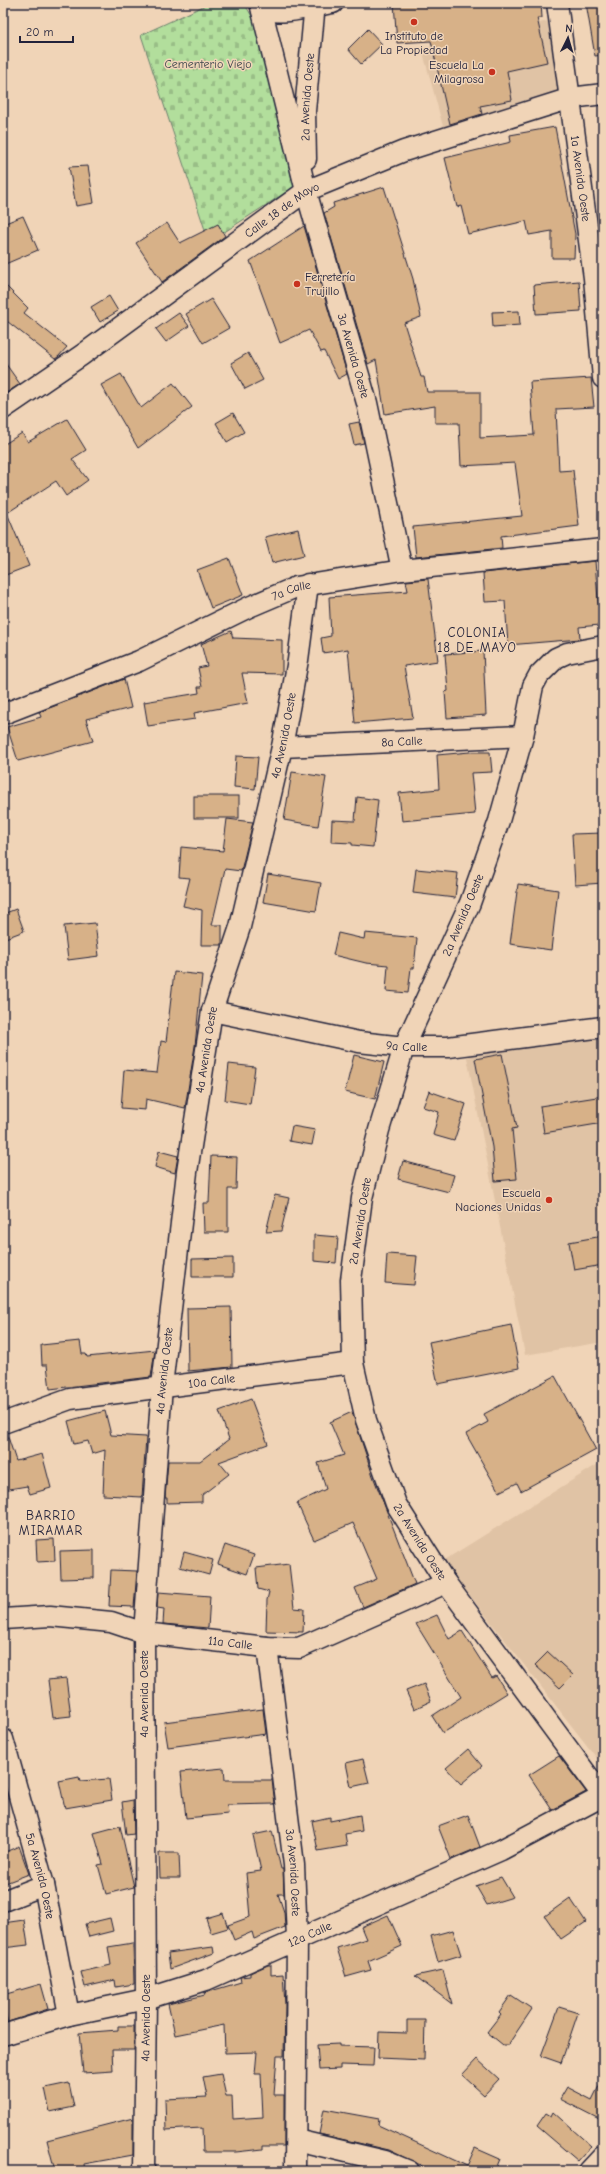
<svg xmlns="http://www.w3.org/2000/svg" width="606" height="2174" font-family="'Comic Neue',sans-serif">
  <defs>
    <pattern id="cemetery-stones" width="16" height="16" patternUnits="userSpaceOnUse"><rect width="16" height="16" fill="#b2de9c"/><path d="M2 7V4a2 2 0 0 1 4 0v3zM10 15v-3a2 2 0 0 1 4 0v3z" fill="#99be87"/></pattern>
  </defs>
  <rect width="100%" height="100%" fill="#f0d4b7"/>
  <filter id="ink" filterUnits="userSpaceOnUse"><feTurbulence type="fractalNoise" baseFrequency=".025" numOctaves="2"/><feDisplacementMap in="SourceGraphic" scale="8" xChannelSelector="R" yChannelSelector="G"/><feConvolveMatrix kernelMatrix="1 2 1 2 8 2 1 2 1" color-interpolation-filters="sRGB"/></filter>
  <g filter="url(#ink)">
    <g fill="#e0c3a5">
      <polygon points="548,21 559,94 444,130 422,49"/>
      <polygon points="603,1036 603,1342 525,1355 467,1057"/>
      <polygon points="603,1461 603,1766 443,1561"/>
    </g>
    <polygon fill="url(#cemetery-stones)" stroke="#6a806c" points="210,3 244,3 253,18 294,187 209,242 141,35"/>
    <g fill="#d7b188" stroke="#22223b">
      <polygon points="394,3 541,3 542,18 537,18 547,62 507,71 512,100 480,106 482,114 450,124 431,41 397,43"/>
      <polygon points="586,3 603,3 603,55 595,56"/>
      <polygon points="368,29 382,44 361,64 348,49"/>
      <polygon points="555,127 575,234 574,258 552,258 552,231 529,235 526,221 468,234 461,206 457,207 445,158 511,142 510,135"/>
      <polygon points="88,166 94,203 76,206 69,167"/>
      <polygon points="384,187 413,279 421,317 404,323 421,377 424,377 427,392 480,392 480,438 534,435 530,382 591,378 594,407 556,409 559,471 573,470 579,526 501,536 502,548 416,557 413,527 522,516 515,463 461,466 459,423 435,423 435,406 385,414 376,360 368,364 324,213 334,207 333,203"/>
      <polygon points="23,216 38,250 3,265 3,224"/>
      <polygon points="167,223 180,243 218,224 225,236 162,282 136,243"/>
      <polygon points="304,226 347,374 338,379 324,351 321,352 309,330 280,343 250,261"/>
      <polygon points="579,281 581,311 536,314 534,285"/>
      <polygon points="3,283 28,308 24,313 67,347 58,357 55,359 3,318"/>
      <polygon points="109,296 118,311 100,322 91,307"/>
      <polygon points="211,299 229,328 203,343 186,314"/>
      <polygon points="519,311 520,325 493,327 492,312"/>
      <polygon points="179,313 189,326 166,342 156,329"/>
      <polygon points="248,353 263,380 245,389 231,363"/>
      <polygon points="3,360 20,384 3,395"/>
      <polygon points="121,374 141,408 173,383 192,407 138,448 101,385"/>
      <polygon points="233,413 244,432 227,442 216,423"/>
      <polygon points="67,419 86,450 72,459 88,480 66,496 56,481 7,513 29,566 3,576 3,445 22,433 28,442"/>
      <polygon points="359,422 364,443 354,445 349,424"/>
      <polygon points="298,529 304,555 272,563 265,537"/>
      <polygon points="229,558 243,595 211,608 197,570"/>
      <polygon points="595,561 600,625 579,627 580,639 508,645 505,601 485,602 483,573"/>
      <polygon points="428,579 438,661 404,666 413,718 355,723 348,649 323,653 321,638 331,636 329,597 408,591 406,581"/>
      <polygon points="231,631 233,638 282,640 282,674 242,673 248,703 194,713 195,719 148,726 144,702 199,693 198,687 202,687 198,668 207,666 201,644"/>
      <polygon points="483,651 486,715 447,718 445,692 448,691 445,654"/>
      <polygon points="124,679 131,708 86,719 93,741 18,761 7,727 41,717 39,712"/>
      <polygon points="470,752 490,752 492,772 471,773 475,814 402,821 399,793 439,789 437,755"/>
      <polygon points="236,756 258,757 255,789 234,787"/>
      <polygon points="292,772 326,777 318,826 284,820"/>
      <rect x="194" y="796" width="45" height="22"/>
      <polygon points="357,797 378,800 373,847 352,845 352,843 331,842 332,820 355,821"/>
      <polygon points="227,819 253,822 241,871 225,869 212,925 222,925 222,945 201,945 202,910 183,906 190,878 179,877 181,847 223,851"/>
      <polygon points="603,833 603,883 575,885 572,834"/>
      <polygon points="416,869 458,873 455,898 413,893"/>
      <polygon points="268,874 321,883 316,911 263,902"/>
      <polygon points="518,884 558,890 551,950 510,944"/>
      <polygon points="16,909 24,931 3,939 3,914"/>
      <polygon points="95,923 99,956 68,960 64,926"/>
      <polygon points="338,933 364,939 365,933 417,938 414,968 411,968 408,993 386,991 388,965 366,963 333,955"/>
      <polygon points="174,972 202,975 195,1046 185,1108 146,1099 145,1110 121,1108 124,1070 157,1073 161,1041 166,1042"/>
      <polygon points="502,1054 517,1128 512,1129 517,1179 495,1181 492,1147 475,1059"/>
      <polygon points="354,1055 384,1062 375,1099 345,1092"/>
      <polygon points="229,1064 255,1067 250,1104 225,1100"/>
      <polygon points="429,1091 466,1104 454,1141 433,1135 439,1112 423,1107"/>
      <polygon points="603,1096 603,1123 544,1133 540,1106"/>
      <polygon points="292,1126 315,1130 312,1145 289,1141"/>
      <polygon points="159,1151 178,1156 175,1173 155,1167"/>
      <polygon points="211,1156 237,1157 236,1189 228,1189 228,1232 204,1232 203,1203 209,1203"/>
      <polygon points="403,1161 454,1175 449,1192 398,1179"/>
      <polygon points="275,1195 289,1198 281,1231 266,1232"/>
      <polygon points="314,1235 338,1237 336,1263 314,1261"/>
      <polygon points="603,1236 603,1265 574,1270 569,1242"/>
      <polygon points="387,1254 417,1256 414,1285 385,1283"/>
      <polygon points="233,1258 233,1277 192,1277 192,1259"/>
      <polygon points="231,1307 232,1367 188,1371 187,1308"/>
      <polygon points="511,1325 519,1368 438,1384 429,1342"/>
      <polygon points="80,1341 82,1354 86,1354 87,1357 155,1350 151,1377 50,1389 47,1365 42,1365 41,1345"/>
      <polygon points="555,1376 596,1450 521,1491 517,1483 499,1492 466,1434 488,1422 484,1414"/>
      <polygon points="251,1399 268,1444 219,1462 229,1474 202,1495 202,1502 167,1503 167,1498 165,1498 168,1461 200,1461 229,1439 219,1411"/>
      <polygon points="105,1411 111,1435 146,1437 142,1497 103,1495 105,1450 92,1454 88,1441 74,1444 68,1421"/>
      <polygon points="352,1412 373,1476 415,1584 363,1607 355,1588 377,1579 353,1523 314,1540 297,1503 326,1489 318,1463 344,1455 330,1422"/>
      <polygon points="3,1434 7,1434 16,1461 42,1454 51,1488 30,1494 27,1486 3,1490"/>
      <polygon points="54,1539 55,1561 37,1562 36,1540"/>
      <polygon points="225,1545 254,1555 247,1574 218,1564"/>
      <polygon points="94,1550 94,1578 61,1579 60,1551"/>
      <polygon points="184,1552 213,1560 209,1575 180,1567"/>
      <polygon points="289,1564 294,1608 304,1609 303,1632 266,1631 267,1600 269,1592 258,1589 256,1568"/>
      <polygon points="111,1570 137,1571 134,1607 109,1606"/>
      <polygon points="158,1592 210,1596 208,1628 163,1624 164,1609 157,1608"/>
      <polygon points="437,1615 449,1639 462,1631 492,1678 496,1676 507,1693 443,1733 432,1716 461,1697 416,1624"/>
      <polygon points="548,1652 573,1675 560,1688 535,1665"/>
      <polygon points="66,1678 71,1716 53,1718 48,1680"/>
      <polygon points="424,1684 431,1701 414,1709 406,1691"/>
      <polygon points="263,1709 266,1734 168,1747 164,1722"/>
      <polygon points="468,1749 482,1766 461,1784 446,1768"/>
      <polygon points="559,1756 586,1792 552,1810 529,1775"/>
      <polygon points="363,1759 369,1783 351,1787 346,1763"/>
      <polygon points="224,1768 225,1780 272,1780 275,1804 227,1805 228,1814 186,1818 181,1772"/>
      <polygon points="79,1777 80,1781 109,1779 112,1800 65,1808 59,1781"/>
      <polygon points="133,1800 134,1834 126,1835 122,1802"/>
      <polygon points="360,1815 362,1831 345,1834 347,1846 318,1851 312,1821 330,1817 330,1821"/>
      <polygon points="468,1815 480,1847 451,1859 438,1826"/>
      <polygon points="120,1826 134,1887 106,1894 98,1865 103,1864 94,1833"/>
      <polygon points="272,1831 281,1869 283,1869 284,1894 278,1894 284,1912 285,1927 254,1939 252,1932 234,1940 228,1925 250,1917 246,1873 261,1871 253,1835"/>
      <polygon points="19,1846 29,1874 3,1884 3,1853"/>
      <polygon points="159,1853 179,1853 180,1878 160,1878"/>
      <polygon points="501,1877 513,1897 487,1905 476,1886"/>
      <polygon points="570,1898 586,1922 561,1939 545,1916"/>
      <polygon points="223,1913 228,1928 211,1933 206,1918"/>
      <polygon points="388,1915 402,1946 368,1961 371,1970 346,1977 337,1948 366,1939 361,1927"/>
      <polygon points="110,1918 113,1931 89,1937 85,1924"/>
      <polygon points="24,1920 28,1945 3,1948 3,1923"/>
      <polygon points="453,1930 461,1955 438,1962 431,1936"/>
      <polygon points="133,1943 134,1984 116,1987 115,1980 85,1987 81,1972 111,1965 108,1947"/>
      <polygon points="213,1947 214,1953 170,1969 168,1953"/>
      <polygon points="268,1965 271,1965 271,1975 283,1974 285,2005 284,2056 277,2056 274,2095 284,2095 284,2146 263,2146 263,2149 236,2152 203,2152 202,2128 166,2130 165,2099 207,2097 203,2077 221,2074 226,2096 232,2096 233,2119 263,2117 261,2074 255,2074 257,2052 225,2053 224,2025 175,2035 168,2004 205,1995 204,1993 241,1982 240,1977 250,1976 250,1973"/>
      <polygon points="443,1970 452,2004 415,1976"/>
      <polygon points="41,1984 48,2009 8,2022 3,2006 3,1995"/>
      <polygon points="511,1995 532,2009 508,2045 503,2045 487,2032 501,2014 499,2012"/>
      <polygon points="559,2007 578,2013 561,2063 541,2056"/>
      <polygon points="407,2020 425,2020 424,2060 378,2058 379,2032 407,2033"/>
      <polygon points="118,2026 134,2026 134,2050 112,2050 113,2071 83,2073 79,2033 118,2030"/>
      <polygon points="339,2044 339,2046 374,2047 373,2066 340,2065 340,2069 319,2070 317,2045"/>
      <polygon points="477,2059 499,2079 484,2095 462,2075"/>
      <polygon points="603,2078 603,2121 560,2099 567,2087 592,2100"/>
      <polygon points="69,2083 74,2107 50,2112 45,2088"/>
      <polygon points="324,2109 379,2119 378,2125 467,2166 475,2148 500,2159 495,2171 433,2171 389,2150 319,2134"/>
      <polygon points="553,2112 591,2146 578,2161 537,2126 546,2113 551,2116"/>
      <polygon points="133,2118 133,2155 84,2164 85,2171 55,2171 47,2140"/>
    </g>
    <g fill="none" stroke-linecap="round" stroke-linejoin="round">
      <g stroke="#22223b" stroke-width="23">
        <g id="minor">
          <path id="s1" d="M260,3L306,191L367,403L402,570"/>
          <path id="s2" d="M557,3L594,278L603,378"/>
          <path d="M262,10C286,15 309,7 333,3"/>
          <path id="s3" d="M306,159L305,111L315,3"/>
          <path id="s4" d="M3,409L82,355L306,191L404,151L571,98L603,94"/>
          <path id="s5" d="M603,646L567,653L556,658L539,675L533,686L523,736L499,821L470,903L404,1047L379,1130L362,1198L351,1280L353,1363L366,1420L396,1504L446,1583L603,1796"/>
          <path id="s6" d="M3,714L139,661L249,607L296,587L402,570L603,549"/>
          <path id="s7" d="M282,747L523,736"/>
          <path id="s8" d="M212,1011L359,1042L404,1047H448L603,1027"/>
          <path id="s9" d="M3,1423L70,1399L353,1363"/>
          <path id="s10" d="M3,1619L50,1616L111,1622L144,1633L267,1647L299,1648L446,1583"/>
          <path id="s11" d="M267,1647L294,1865L297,1939L295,2171"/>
          <path id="s12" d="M3,1739L44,1885L69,2015"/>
          <polyline points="3,1901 44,1885"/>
          <path id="s13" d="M3,2035L69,2015L146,1999L206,1980L501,1850L603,1796"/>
          <polyline points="296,2140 385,2161 409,2171"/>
          <path id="s14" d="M144,2171L146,1999L144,1633L162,1386L187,1172L212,1011L240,927L282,747L298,660L308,584"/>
          <polyline points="589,2171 603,2156"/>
        </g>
      </g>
      <use href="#minor" stroke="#f0d4b7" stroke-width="20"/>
    </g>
  </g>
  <g fill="#c8321e" stroke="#f0d4b7" stroke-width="1.5">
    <circle cx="414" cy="22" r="4"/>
    <circle cx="492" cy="72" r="4"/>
    <circle cx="297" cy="284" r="4"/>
    <circle cx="549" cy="1200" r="4"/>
  </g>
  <g text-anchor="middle" stroke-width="3" stroke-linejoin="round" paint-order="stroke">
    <g font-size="12" fill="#22223b" stroke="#f0d4b7" text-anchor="end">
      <text x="414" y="40" text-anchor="middle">Instituto de<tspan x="414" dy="14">La Propiedad</tspan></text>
      <text x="484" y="69">Escuela La<tspan x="484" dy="14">Milagrosa</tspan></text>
      <text x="305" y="281" text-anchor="start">Ferretería<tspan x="305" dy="14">Trujillo</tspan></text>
      <text x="541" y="1197">Escuela<tspan x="541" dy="14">Naciones Unidas</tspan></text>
    </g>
    <g font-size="12" fill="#3f484e" stroke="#f0d4b7">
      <text x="208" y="68">Cementerio Viejo</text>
    </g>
    <g font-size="12" fill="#22223b" stroke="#f0d4b7">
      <text dy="4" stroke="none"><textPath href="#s3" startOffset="62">2a Avenida Oeste</textPath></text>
      <text dy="4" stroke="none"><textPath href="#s2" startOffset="177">1a Avenida Oeste</textPath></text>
      <text dy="4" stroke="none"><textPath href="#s4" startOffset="343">Calle 18 de Mayo</textPath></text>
      <text dy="4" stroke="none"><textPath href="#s1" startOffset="365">3a Avenida Oeste</textPath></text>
      <text dy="4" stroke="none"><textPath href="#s6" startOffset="314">7a Calle</textPath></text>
      <text dy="4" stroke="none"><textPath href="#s14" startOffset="1449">4a Avenida Oeste</textPath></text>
      <text dy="4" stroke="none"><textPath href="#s7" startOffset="120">8a Calle</textPath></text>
      <text transform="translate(463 915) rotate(-67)" y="4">2a Avenida Oeste</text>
      <text dy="4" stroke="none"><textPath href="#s8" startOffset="198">9a Calle</textPath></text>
      <text dy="4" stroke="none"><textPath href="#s14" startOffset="1125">4a Avenida Oeste</textPath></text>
      <text transform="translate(360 1221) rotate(-81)" y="4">2a Avenida Oeste</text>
      <text dy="4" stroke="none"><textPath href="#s14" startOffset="801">4a Avenida Oeste</textPath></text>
      <text dy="4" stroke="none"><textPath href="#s9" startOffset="214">10a Calle</textPath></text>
      <text dy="4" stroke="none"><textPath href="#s5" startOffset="985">2a Avenida Oeste</textPath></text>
      <text dy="4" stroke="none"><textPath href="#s10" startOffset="230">11a Calle</textPath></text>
      <text transform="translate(144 1694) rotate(-90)" y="4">4a Avenida Oeste</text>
      <text dy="4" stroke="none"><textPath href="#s11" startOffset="227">3a Avenida Oeste</textPath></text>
      <text dy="4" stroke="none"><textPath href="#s12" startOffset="142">5a Avenida Oeste</textPath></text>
      <text dy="4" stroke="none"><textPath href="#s13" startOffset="324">12a Calle</textPath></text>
      <text dy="4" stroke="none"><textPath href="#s14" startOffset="153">4a Avenida Oeste</textPath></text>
    </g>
    <g font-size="13" letter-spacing="1" fill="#22223b" stroke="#f0d4b7">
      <text x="477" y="637">COLONIA<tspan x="477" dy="15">18 DE MAYO</tspan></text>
      <text x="51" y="1520">BARRIO<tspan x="51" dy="15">MIRAMAR</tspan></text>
    </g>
  </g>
  <rect width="606" height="2174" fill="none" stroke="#f0d4b7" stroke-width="16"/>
  <rect x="8" y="8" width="590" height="2158" fill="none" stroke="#22223b" stroke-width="1.5" filter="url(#ink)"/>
  <g transform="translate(568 38) rotate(5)" stroke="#f0d4b7" stroke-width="3" paint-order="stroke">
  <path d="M0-3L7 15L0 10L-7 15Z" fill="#22223b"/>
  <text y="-6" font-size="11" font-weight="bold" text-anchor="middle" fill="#22223b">N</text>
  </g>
  <path d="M20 36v6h53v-6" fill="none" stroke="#22223b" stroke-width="2"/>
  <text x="26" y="36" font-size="12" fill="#22223b" stroke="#f0d4b7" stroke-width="3" paint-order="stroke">20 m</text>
</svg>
